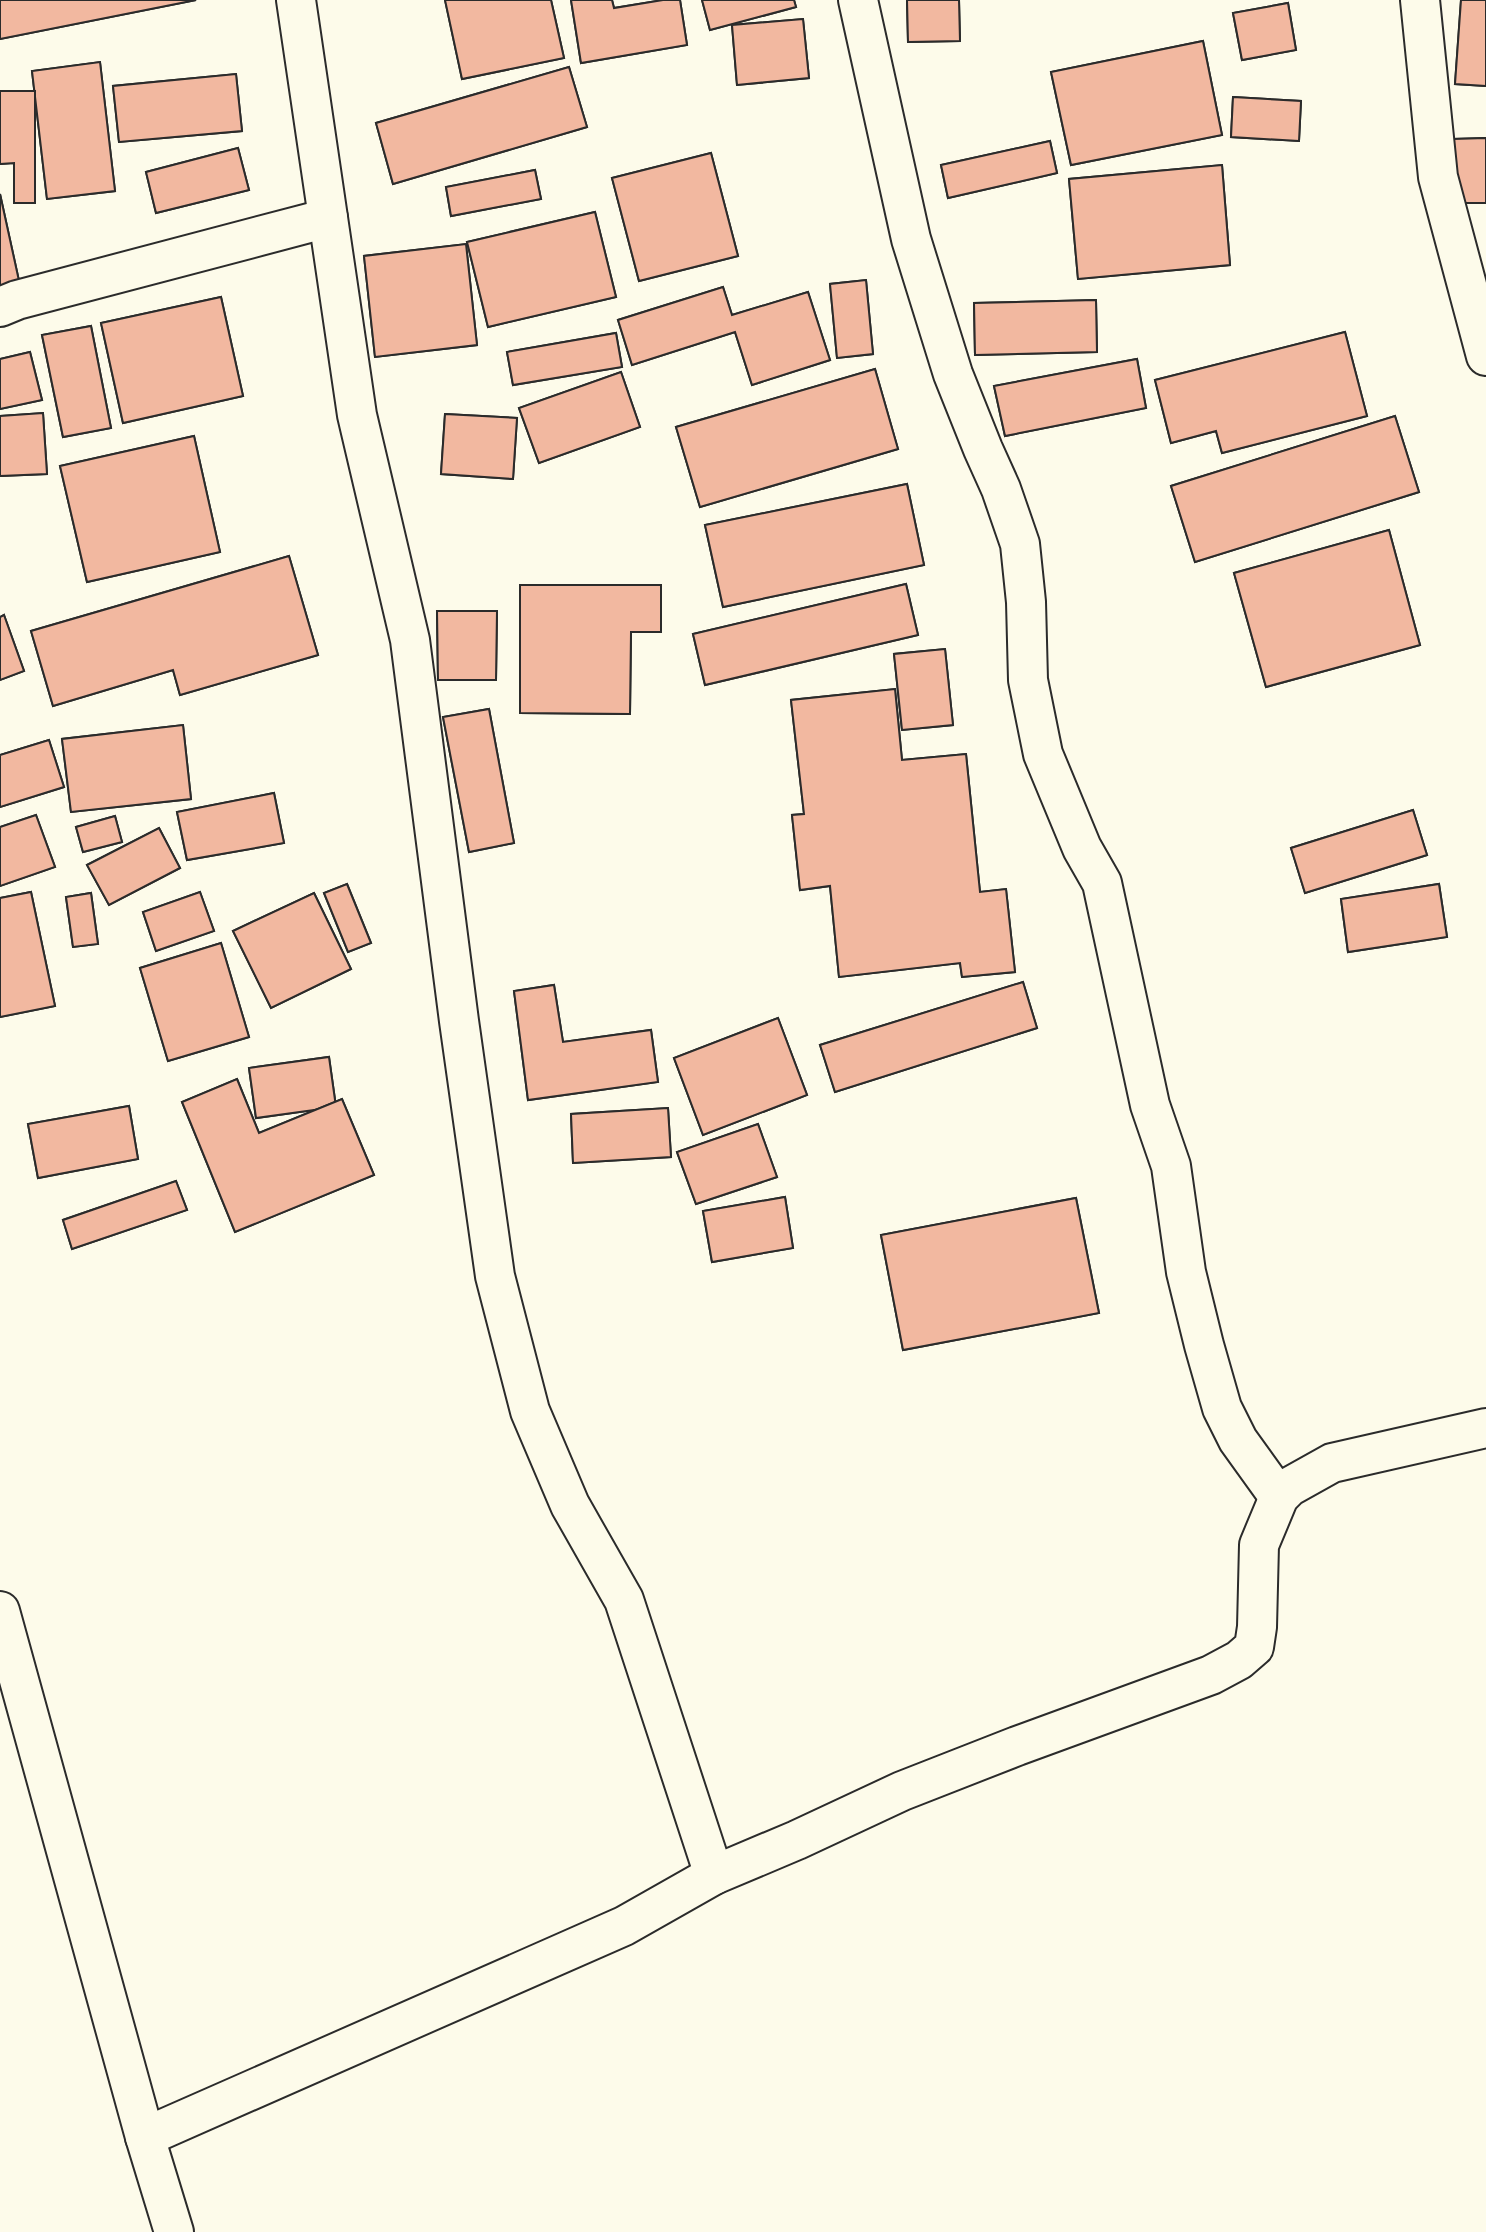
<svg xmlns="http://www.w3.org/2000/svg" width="1486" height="2232" font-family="'PT Sans Narrow',sans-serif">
  <rect width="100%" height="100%" fill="#fdfbea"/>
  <g fill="#f2b8a0" stroke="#2b2b2b" stroke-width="2">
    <polygon points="0,0 196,0 0,39"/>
    <polygon points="0,0 196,0 0,39"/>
    <polygon points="445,0 551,0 564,58 462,79"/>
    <polygon points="445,0 551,0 564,58 462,79"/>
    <polygon points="571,0 612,0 614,8 663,0 680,0 687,45 581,63"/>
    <polygon points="571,0 612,0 614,8 663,0 680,0 687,45 581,63"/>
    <polygon points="702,0 794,0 796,7 710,30"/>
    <polygon points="702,0 794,0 796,7 710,30"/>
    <polygon points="907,0 959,0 960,41 908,42"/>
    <polygon points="907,0 959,0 960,41 908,42"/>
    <polygon points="1461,0 1486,0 1486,86 1455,84"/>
    <polygon points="1461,0 1486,0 1486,86 1455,84"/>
    <polygon points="1288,3 1296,50 1242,60 1233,13"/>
    <polygon points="1288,3 1296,50 1242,60 1233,13"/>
    <polygon points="803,19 809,78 737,85 732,25"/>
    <polygon points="803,19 809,78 737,85 732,25"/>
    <polygon points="1203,41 1222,135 1071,165 1051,72"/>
    <polygon points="1203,41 1222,135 1071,165 1051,72"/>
    <polygon points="100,62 115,191 47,199 32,71"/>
    <polygon points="100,62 115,191 47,199 32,71"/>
    <polygon points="569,67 587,127 393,184 376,123"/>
    <polygon points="569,67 587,127 393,184 376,123"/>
    <polygon points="236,74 242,131 119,142 113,86"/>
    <polygon points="236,74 242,131 119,142 113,86"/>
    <polygon points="0,91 35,91 35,203 14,203 14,163 0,164"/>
    <polygon points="0,91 35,91 35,203 14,203 14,163 0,164"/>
    <polygon points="1233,97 1301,101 1299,141 1231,137"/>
    <polygon points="1233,97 1301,101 1299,141 1231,137"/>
    <polygon points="1486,138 1486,203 1454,203 1453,139"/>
    <polygon points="1486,138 1486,203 1454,203 1453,139"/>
    <polygon points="1050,141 1057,173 948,198 941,165"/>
    <polygon points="1050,141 1057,173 948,198 941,165"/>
    <polygon points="238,148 249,190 156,213 146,172"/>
    <polygon points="238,148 249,190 156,213 146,172"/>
    <polygon points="711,153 738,256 639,281 612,178"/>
    <polygon points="711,153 738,256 639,281 612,178"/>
    <polygon points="1222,165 1230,265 1078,279 1069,179"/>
    <polygon points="1222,165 1230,265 1078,279 1069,179"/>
    <polygon points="535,170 541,199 451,216 446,187"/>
    <polygon points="535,170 541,199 451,216 446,187"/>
    <polygon points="0,194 21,290 0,294"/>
    <polygon points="0,194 21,290 0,294"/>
    <polygon points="595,212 616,297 488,327 467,242"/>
    <polygon points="595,212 616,297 488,327 467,242"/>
    <polygon points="466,244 477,345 375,357 364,256"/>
    <polygon points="466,244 477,345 375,357 364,256"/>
    <polygon points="866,280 873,354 837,358 830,284"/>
    <polygon points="866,280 873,354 837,358 830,284"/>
    <polygon points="723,287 732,315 808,292 830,360 752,385 735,332 632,365 618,320"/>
    <polygon points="723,287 732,315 808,292 830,360 752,385 735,332 632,365 618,320"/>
    <polygon points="221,297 243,396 123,423 101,323"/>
    <polygon points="221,297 243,396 123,423 101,323"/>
    <polygon points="1096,300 1097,352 975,355 974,303"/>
    <polygon points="1096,300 1097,352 975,355 974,303"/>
    <polygon points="91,326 111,428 63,437 42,335"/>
    <polygon points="91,326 111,428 63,437 42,335"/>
    <polygon points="1345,332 1367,416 1222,453 1216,431 1171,443 1155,380"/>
    <polygon points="1345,332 1367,416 1222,453 1216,431 1171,443 1155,380"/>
    <polygon points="616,333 622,367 513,385 507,352"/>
    <polygon points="616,333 622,367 513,385 507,352"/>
    <polygon points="30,352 42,400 0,409 0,359"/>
    <polygon points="30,352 42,400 0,409 0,359"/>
    <polygon points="1137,359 1146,408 1005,436 994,386"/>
    <polygon points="1137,359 1146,408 1005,436 994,386"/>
    <polygon points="875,369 898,449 700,507 676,427"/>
    <polygon points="875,369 898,449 700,507 676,427"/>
    <polygon points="621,372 640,427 539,463 519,408"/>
    <polygon points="621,372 640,427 539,463 519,408"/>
    <polygon points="43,413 47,474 0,476 0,416"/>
    <polygon points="43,413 47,474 0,476 0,416"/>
    <polygon points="445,414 517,418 513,479 441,474"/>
    <polygon points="445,414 517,418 513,479 441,474"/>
    <polygon points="1395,416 1419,492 1195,562 1171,486"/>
    <polygon points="1395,416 1419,492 1195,562 1171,486"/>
    <polygon points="194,436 220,552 87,582 60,466"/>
    <polygon points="194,436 220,552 87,582 60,466"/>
    <polygon points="907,484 924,565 723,607 705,525"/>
    <polygon points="907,484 924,565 723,607 705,525"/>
    <polygon points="1389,530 1420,645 1266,687 1234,573"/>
    <polygon points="1389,530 1420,645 1266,687 1234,573"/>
    <polygon points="289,556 318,655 180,695 173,670 53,706 31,631"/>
    <polygon points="289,556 318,655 180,695 173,670 53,706 31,631"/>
    <polygon points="906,584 918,635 705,685 693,634"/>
    <polygon points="906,584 918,635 705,685 693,634"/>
    <polygon points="520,585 661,585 661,632 631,632 630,714 520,713"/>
    <polygon points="520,585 661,585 661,632 631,632 630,714 520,713"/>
    <polygon points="437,611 497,611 496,680 438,680"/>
    <polygon points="437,611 497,611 496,680 438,680"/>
    <polygon points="4,615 24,671 0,680 0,617"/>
    <polygon points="4,615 24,671 0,680 0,617"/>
    <polygon points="945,649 953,725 902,730 894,654"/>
    <polygon points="945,649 953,725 902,730 894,654"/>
    <polygon points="895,689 902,760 966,754 980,892 1006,889 1015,972 962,977 960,963 839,977 830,886 800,890 792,815 804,814 791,700"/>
    <polygon points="895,689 902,760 966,754 980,892 1006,889 1015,972 962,977 960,963 839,977 830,886 800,890 792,815 804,814 791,700"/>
    <polygon points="489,709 514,843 469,852 443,717"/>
    <polygon points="489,709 514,843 469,852 443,717"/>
    <polygon points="183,725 191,799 71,812 62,739"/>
    <polygon points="183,725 191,799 71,812 62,739"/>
    <polygon points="49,740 64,787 0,807 0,755"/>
    <polygon points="49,740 64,787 0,807 0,755"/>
    <polygon points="274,793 284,843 187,860 177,812"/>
    <polygon points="274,793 284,843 187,860 177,812"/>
    <polygon points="1413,810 1427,855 1305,893 1291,848"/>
    <polygon points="1413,810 1427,855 1305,893 1291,848"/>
    <polygon points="36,815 55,867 0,886 0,827"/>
    <polygon points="36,815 55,867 0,886 0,827"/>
    <polygon points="115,816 122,842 83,852 76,827"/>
    <polygon points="115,816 122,842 83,852 76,827"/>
    <polygon points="159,828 180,868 109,905 87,865"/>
    <polygon points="159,828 180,868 109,905 87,865"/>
    <polygon points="347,884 371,943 348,952 324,893"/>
    <polygon points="347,884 371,943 348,952 324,893"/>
    <polygon points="1439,884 1447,937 1348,952 1341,899"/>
    <polygon points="1439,884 1447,937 1348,952 1341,899"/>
    <polygon points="31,892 55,1006 0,1017 0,898"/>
    <polygon points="31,892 55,1006 0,1017 0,898"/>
    <polygon points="200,892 214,931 156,951 143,912"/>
    <polygon points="200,892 214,931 156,951 143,912"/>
    <polygon points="91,893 98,944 73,947 66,897"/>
    <polygon points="91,893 98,944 73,947 66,897"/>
    <polygon points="314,893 351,969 271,1008 233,931"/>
    <polygon points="314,893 351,969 271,1008 233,931"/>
    <polygon points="221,943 249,1037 168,1061 140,968"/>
    <polygon points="221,943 249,1037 168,1061 140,968"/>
    <polygon points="1023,982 1037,1028 835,1092 820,1045"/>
    <polygon points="1023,982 1037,1028 835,1092 820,1045"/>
    <polygon points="554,985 563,1042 651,1030 658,1082 528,1100 514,991"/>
    <polygon points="554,985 563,1042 651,1030 658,1082 528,1100 514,991"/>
    <polygon points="778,1018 807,1095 703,1135 674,1058"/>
    <polygon points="778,1018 807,1095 703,1135 674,1058"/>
    <polygon points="329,1057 336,1107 256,1118 249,1068"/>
    <polygon points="329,1057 336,1107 256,1118 249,1068"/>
    <polygon points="237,1079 259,1133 342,1099 374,1175 235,1232 182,1102"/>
    <polygon points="237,1079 259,1133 342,1099 374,1175 235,1232 182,1102"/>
    <polygon points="129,1106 138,1159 38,1178 28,1124"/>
    <polygon points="129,1106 138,1159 38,1178 28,1124"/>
    <polygon points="668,1108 671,1157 573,1163 571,1114"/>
    <polygon points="668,1108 671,1157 573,1163 571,1114"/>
    <polygon points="758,1124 777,1177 696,1204 677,1152"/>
    <polygon points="758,1124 777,1177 696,1204 677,1152"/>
    <polygon points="176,1181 187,1210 72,1249 63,1220"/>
    <polygon points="176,1181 187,1210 72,1249 63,1220"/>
    <polygon points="785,1197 793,1248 712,1262 703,1211"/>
    <polygon points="785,1197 793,1248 712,1262 703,1211"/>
    <polygon points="1076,1198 1099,1313 903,1350 881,1235"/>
    <polygon points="1076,1198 1099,1313 903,1350 881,1235"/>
  </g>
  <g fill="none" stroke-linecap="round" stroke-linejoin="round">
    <g stroke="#2b2b2b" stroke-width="42">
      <g id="street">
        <polyline points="296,0 357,415 410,640 459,1021 495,1276 530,1411 570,1505 624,1600 714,1875"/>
        <polyline points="858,0 911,239 953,374 983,449 1001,489 1020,544 1026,602 1028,680 1043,754 1082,848 1102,883 1150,1105 1171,1166 1186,1272 1204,1345 1222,1408 1238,1440 1279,1497"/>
        <polyline points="1420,0 1438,177 1486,356"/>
        <polyline points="0,307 17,300 328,218"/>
        <polyline points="0,1611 145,2137 174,2232"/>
        <polyline points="145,2137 624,1926 714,1875 797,1840 902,1791 1017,1746 1211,1675 1239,1660 1254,1647 1257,1627 1259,1545 1279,1497 1289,1487 1332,1463 1486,1428"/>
      </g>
    </g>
    <use href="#street" stroke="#fdfbea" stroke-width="38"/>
  </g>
</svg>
